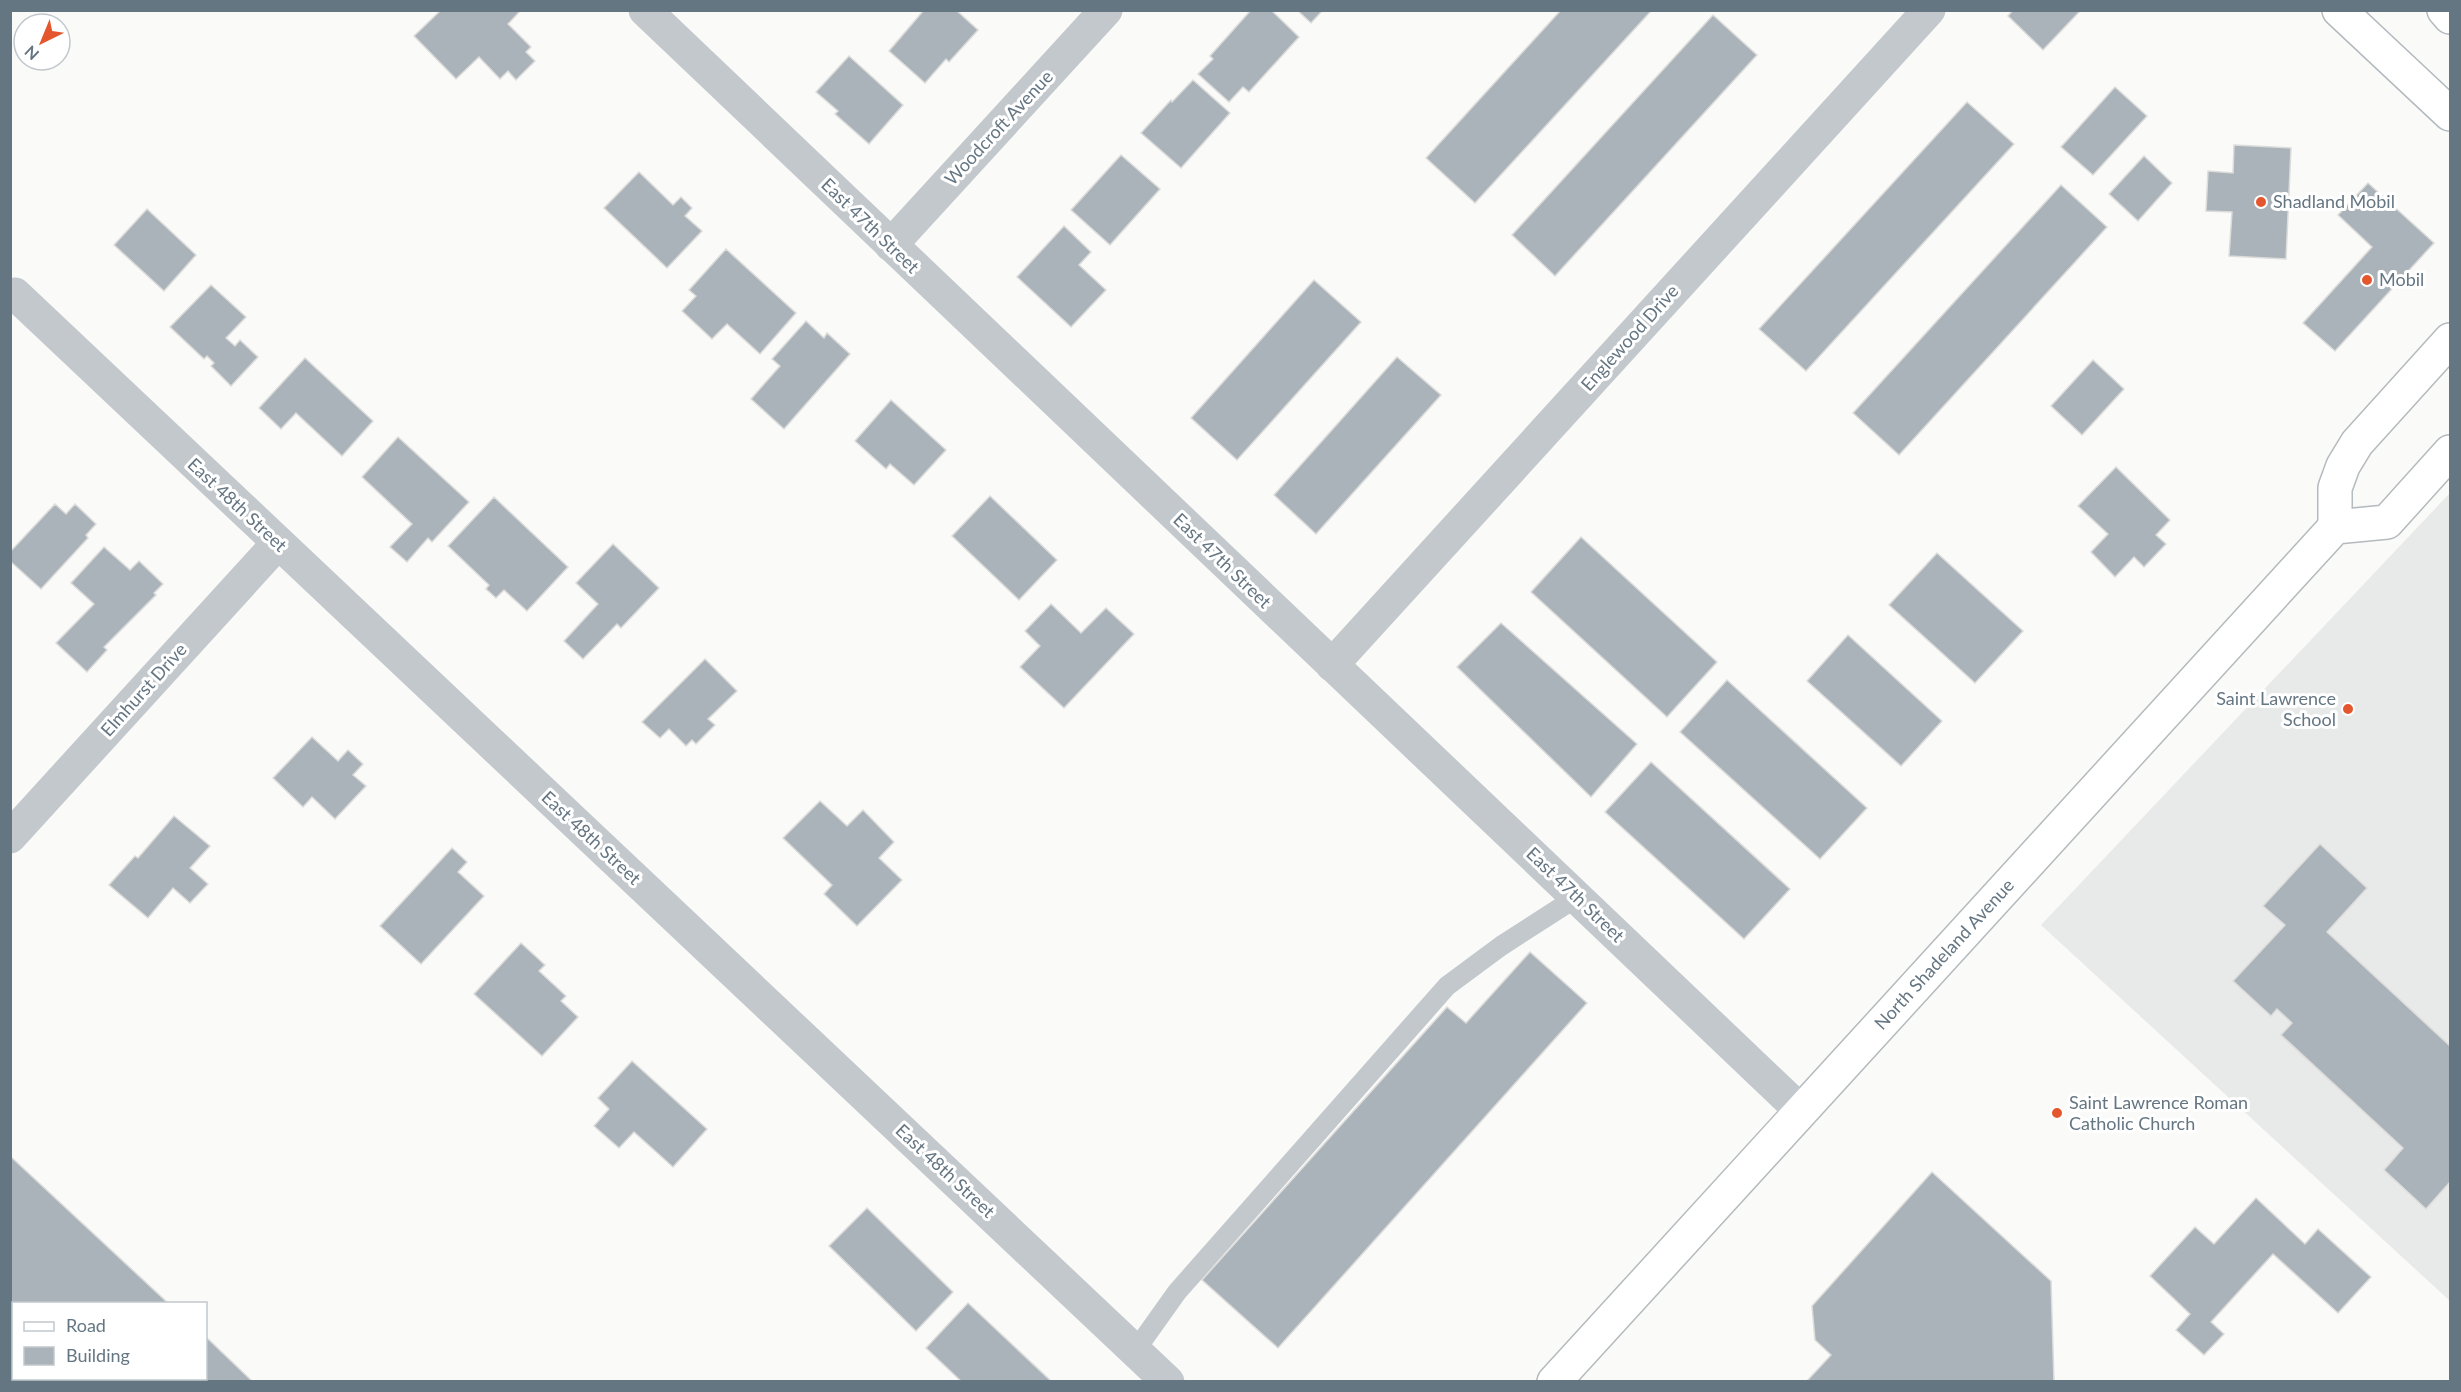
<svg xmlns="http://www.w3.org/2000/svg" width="2461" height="1392" font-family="Lato,sans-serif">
  <rect width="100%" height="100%" fill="#fafaf8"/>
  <polygon fill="#e8e9e9" points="2450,493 2450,1301 2041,925"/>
  <g fill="#aab3b9" stroke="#dcdcda" stroke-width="1.5">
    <polygon points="441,10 521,10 508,24 531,47 526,52 535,61 516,80 508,71 500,79 479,57 456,79 414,36"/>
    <polygon points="924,10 956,10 978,30 949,62 946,59 925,83 889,51"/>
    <polygon points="1251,10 1271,10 1299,37 1249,92 1243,87 1229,102 1198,74 1213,59 1210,56"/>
    <polygon points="1297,10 1323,10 1311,23"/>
    <polygon points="1561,10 1652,10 1475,203 1426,158"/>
    <polygon points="2013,10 2081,10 2043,50 2008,16"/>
    <polygon points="1713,15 1757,55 1555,276 1512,235"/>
    <polygon points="849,56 903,105 869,144 835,114 838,111 816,92"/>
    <polygon points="1193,80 1230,113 1181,168 1141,133 1171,100 1172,102"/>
    <polygon points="2115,87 2147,116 2093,175 2061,147"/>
    <polygon points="1967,102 2014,144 1806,371 1759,329"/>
    <polygon points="2234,145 2291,148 2286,259 2229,256 2232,212 2206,211 2208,171 2233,173"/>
    <polygon points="1121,155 1160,189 1110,245 1071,210"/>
    <polygon points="2144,156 2172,183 2138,221 2109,194"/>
    <polygon points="639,172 673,205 681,197 692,208 685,216 702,231 667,268 604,208"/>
    <polygon points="2368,183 2434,243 2335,351 2303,323 2372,247 2338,215"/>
    <polygon points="2061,185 2107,227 1899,455 1853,413"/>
    <polygon points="147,209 196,255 164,291 114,245"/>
    <polygon points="1064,226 1091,252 1079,265 1106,290 1071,327 1017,277"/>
    <polygon points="726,249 796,313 760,354 727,324 712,339 682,311 696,296 689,290"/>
    <polygon points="1314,280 1361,322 1237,460 1191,418"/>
    <polygon points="211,285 246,317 226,338 235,346 240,340 258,357 231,386 211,366 214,363 207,356 204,359 170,327"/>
    <polygon points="806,321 824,338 827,333 850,354 784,429 751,399 780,366 772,359"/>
    <polygon points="1397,357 1441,395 1316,534 1274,495"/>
    <polygon points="305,358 373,421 342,456 296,413 281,429 259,408"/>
    <polygon points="2093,360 2124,389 2082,435 2051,406"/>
    <polygon points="891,400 946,450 914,485 890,464 886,469 855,441"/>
    <polygon points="398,437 469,502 432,542 428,538 407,562 390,547 412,524 362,477"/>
    <polygon points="2116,467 2170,520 2156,535 2166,544 2144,567 2134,557 2115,577 2091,552 2108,534 2078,506"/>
    <polygon points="990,496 1057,560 1019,600 952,536"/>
    <polygon points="494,497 568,567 527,611 504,590 496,598 486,589 489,585 448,546"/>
    <polygon points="55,504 66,514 75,504 96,524 86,535 88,538 41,589 10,561 10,552"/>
    <polygon points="1581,537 1717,662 1667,717 1531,592"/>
    <polygon points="613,544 659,588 621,628 617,624 583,659 564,641 598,604 576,583"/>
    <polygon points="104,547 130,570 139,561 163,584 154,593 156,595 104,647 107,650 87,672 56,643 94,604 71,583"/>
    <polygon points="1937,553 2023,631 1975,683 1889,605"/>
    <polygon points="1051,604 1081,633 1106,608 1134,634 1064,708 1020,667 1040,646 1025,631"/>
    <polygon points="1501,623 1637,744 1591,797 1457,667"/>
    <polygon points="1848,635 1942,721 1901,766 1807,681"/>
    <polygon points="705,659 737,691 708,719 715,725 696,744 692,740 686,746 669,729 660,738 642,722"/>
    <polygon points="1727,680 1867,808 1820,859 1680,732"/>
    <polygon points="312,737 338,761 348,750 363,764 353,775 366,786 335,819 312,797 303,807 273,778"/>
    <polygon points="1651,762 1790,889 1744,939 1605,812"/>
    <polygon points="820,801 847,826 863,810 894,842 879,858 902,880 857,926 824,894 832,885 783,838"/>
    <polygon points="174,816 210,846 190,868 208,884 190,903 173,888 148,918 109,885 135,856 138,858"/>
    <polygon points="2320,844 2367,888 2327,932 2450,1046 2450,1182 2426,1209 2384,1170 2403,1148 2281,1035 2292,1023 2277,1009 2271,1016 2233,981 2285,925 2263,906"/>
    <polygon points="452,848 467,862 458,872 484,896 421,964 380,926"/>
    <polygon points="521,943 545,965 539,971 566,996 561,1001 578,1017 542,1056 474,994"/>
    <polygon points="1530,952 1587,1003 1278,1348 1202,1280 1447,1007 1466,1023"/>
    <polygon points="632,1061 707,1129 673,1167 634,1132 619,1148 594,1126 609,1109 598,1098"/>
    <polygon points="10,1156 169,1304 14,1304 14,1378 206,1378 206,1337 253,1382 10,1382"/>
    <polygon points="1932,1172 2051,1281 2054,1382 1806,1382 1831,1355 1815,1340 1812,1306"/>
    <polygon points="2256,1198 2305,1244 2318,1229 2371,1277 2338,1313 2273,1254 2211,1322 2224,1334 2204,1355 2176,1330 2190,1314 2150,1276 2195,1227 2214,1244"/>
    <polygon points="867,1208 953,1292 916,1331 829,1246"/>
    <polygon points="968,1303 1052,1382 962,1382 926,1348"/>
  </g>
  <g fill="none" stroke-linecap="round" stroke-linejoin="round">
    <g stroke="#b3babf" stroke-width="36">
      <g id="secondary">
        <polyline points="2339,10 2450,114"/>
        <polyline points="2444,10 2450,17"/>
      </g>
    </g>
    <g stroke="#b5babe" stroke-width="36">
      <g id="primary">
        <polyline points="2335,527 2335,488 2343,466 2357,443 2450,340"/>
        <path id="s1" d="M1554,1382L2335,527L2387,522L2450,452"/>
      </g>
    </g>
    <polyline stroke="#c3c8cc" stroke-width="20" points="1135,1351 1177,1292 1447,986 1501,946 1577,897"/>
    <g stroke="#c3c8cc" stroke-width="33">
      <polyline points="645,10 1800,1110"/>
      <polyline points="891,245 1106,10"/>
      <polyline points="15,294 1168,1382"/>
      <polyline points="1332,665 1929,10"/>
      <polyline points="10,837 278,543"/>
    </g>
    <use href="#secondary" stroke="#fff" stroke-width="33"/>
    <use href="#primary" stroke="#fff" stroke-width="33"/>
  </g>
  <g fill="#e4572e" stroke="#fff" stroke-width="2">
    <circle cx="2261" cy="202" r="6"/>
    <circle cx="2367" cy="280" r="6"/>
    <circle cx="2348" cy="709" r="6"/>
    <circle cx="2057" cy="1113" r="6"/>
  </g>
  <g text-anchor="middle" stroke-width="6" stroke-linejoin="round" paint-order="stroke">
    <g font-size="18" fill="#657683" stroke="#fff">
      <text transform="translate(999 128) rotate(-47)" y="6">Woodcroft Avenue</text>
      <text transform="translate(870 226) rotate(44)" y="6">East 47th Street</text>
      <text transform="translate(1630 338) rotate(-48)" y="6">Englewood Drive</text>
      <text transform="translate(237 505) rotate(43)" y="6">East 48th Street</text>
      <text transform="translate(1222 561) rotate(44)" y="6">East 47th Street</text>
      <text transform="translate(144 690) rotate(-48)" y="6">Elmhurst Drive</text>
      <text transform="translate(591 838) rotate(43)" y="6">East 48th Street</text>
      <text transform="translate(1575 895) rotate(44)" y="6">East 47th Street</text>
      <text dy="6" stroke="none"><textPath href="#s1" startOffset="579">North Shadeland Avenue</textPath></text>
      <text transform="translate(945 1171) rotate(43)" y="6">East 48th Street</text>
    </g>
    <g font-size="18" fill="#657683" stroke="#fff" text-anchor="start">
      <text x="2273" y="208">Shadland Mobil</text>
      <text x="2379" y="286">Mobil</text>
      <text x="2336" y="705" text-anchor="end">Saint Lawrence<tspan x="2336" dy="21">School</tspan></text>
      <text x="2069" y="1109">Saint Lawrence Roman<tspan x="2069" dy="21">Catholic Church</tspan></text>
    </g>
  </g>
  <rect width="2461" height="1392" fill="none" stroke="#657683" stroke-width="24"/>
  <rect x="12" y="1302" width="195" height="78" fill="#ffffff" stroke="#c1c8cd" stroke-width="1.5"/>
  <rect x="24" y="1322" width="30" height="9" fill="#ffffff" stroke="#c1c8cd" stroke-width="1.5"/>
  <text x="66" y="1332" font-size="18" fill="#657683">Road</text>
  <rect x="24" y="1347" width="30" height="18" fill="#aab3b9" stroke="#c1c8cd" stroke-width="1.5"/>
  <text x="66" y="1362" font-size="18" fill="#657683">Building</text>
  <g transform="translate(42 42) rotate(223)"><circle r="28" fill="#ffffff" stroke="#c1c8cd" stroke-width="1.5"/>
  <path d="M0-4.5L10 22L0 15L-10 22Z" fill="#e4572e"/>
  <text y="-9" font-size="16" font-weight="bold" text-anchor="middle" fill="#657683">N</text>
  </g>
</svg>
